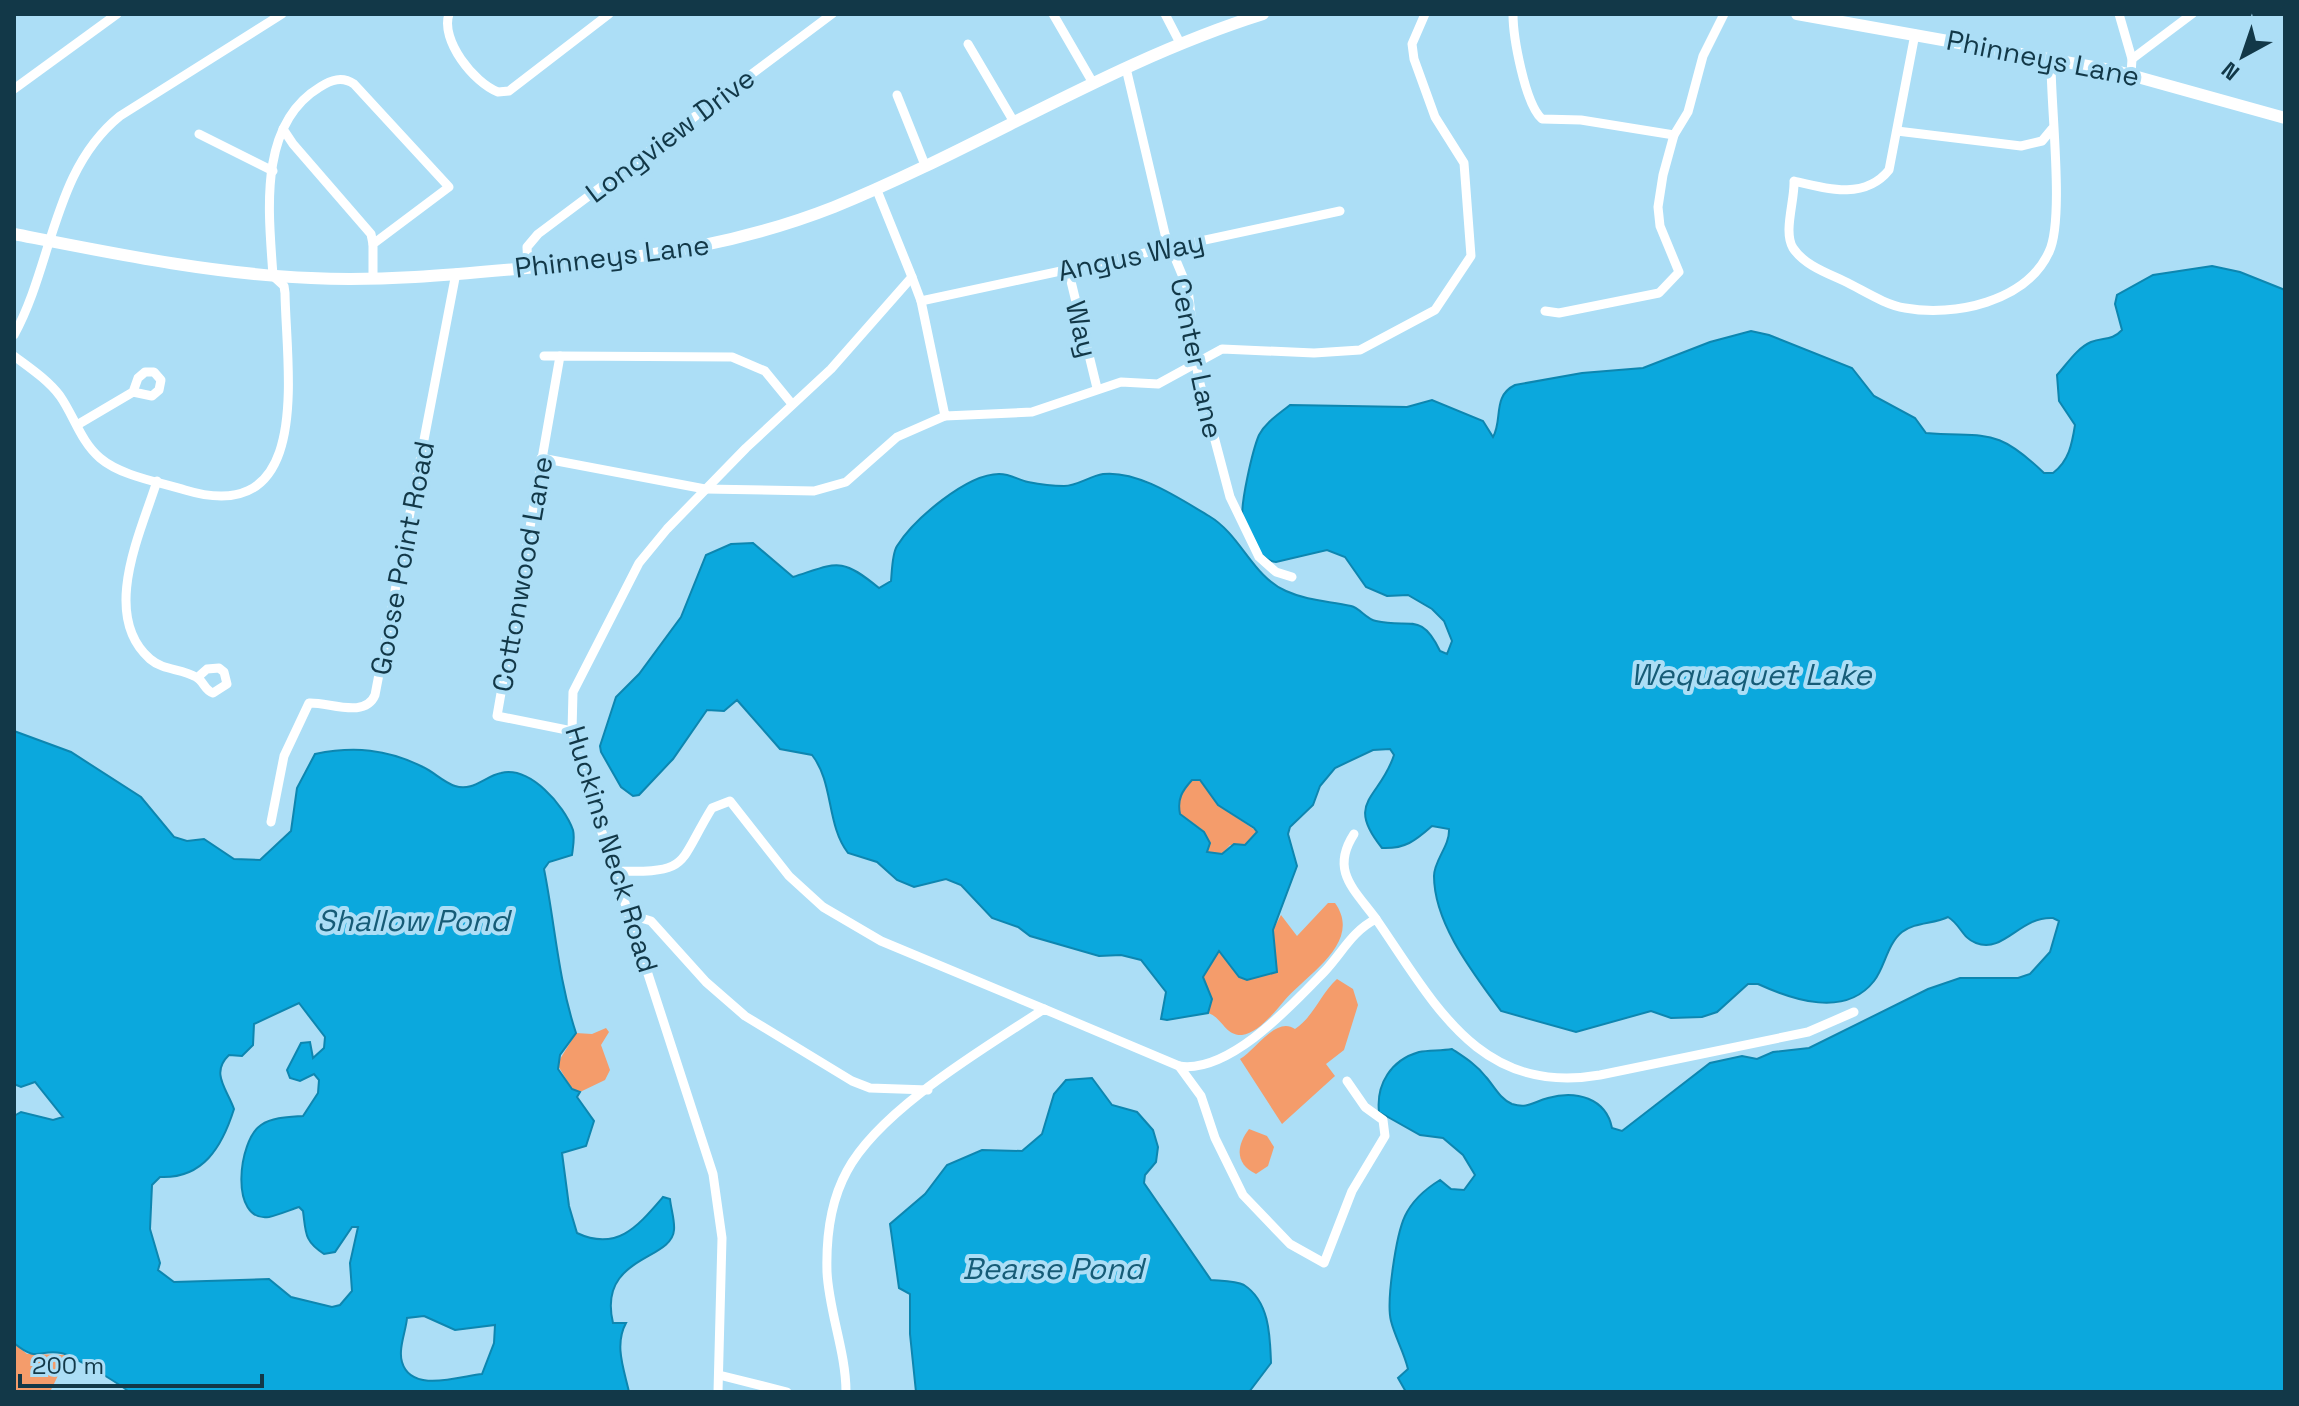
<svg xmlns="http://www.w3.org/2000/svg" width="2299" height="1406" font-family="'Space Grotesk',sans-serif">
  <rect width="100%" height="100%" fill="#acdef6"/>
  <g fill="#f49c6b">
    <path d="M1192,780H1200L1218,805L1258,832L1245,846L1230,845L1222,854L1207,852L1200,828L1180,814C1177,799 1182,791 1192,780Z"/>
    <path d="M1328,903H1335C1364,943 1304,976 1284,1001C1275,1012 1258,1033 1242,1035C1225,1036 1222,1017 1208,1013L1212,999L1203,978L1219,951L1247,980L1277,972L1273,930L1281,915L1297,936Z"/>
    <path d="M1337,979L1353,989L1358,1005L1344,1050L1326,1064L1335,1076L1282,1124L1240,1059C1257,1049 1276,1016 1295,1029C1315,1015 1319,996 1337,979Z"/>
    <polygon points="606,1028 609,1032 601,1045 610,1070 605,1080 580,1092 572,1089 557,1064 576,1033 592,1034"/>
    <path d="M1249,1129L1267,1136L1274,1147L1268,1166L1256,1174C1235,1164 1236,1146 1249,1129Z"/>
    <polygon points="14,1343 27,1354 68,1355 50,1392 14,1392"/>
  </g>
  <g fill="#0ba8dd" stroke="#0d86b0" stroke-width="2" fill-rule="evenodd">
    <path d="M2212,266L2240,272L2285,290V1392H1406L1398,1378L1408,1369C1404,1352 1395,1337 1391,1321C1386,1302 1396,1235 1405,1216C1412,1201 1427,1188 1440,1180L1451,1189L1464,1190L1475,1175L1463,1155L1443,1138L1420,1135L1379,1112C1376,1084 1391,1060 1419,1052C1429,1050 1441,1051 1452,1049C1464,1057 1477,1065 1486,1077C1494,1086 1500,1099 1512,1104C1528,1109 1533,1102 1548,1098C1576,1090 1606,1098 1612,1128L1622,1131L1710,1063L1742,1056L1757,1059L1773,1052L1809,1048L1928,989L1960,978H2018L2030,974L2050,952L2059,921L2053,918C2020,916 2004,954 1976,943C1962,938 1961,925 1948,917C1934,924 1915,922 1902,932C1887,944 1885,967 1874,981C1845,1018 1793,1000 1758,984H1748L1717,1012L1702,1017L1671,1018L1651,1011L1576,1032L1501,1011C1474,974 1434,924 1434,876C1434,860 1450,846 1449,829L1432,826C1415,841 1405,849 1382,848C1344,801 1380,799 1394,755L1390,749L1373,750L1335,768L1320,786L1313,805L1290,827L1288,834L1297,866L1273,930L1277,972L1247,980L1239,977L1219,951L1203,977L1212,999L1208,1013L1167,1020L1161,1019L1166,992L1141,960L1121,955L1099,956L1030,936L1018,927L992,918L961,885L946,879L914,887L897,880L877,862L848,853C826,824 834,783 812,755L780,749L737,700L724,711L707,710L673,759L639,795L633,796L621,787L601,752L600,746L616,697L639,674L681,617L706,555L731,544L753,543L793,577C837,563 840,556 879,588L891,581C892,571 892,554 897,546C914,519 967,474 999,474C1011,474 1018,480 1028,482C1038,484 1054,486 1064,486C1077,486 1090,476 1103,474C1138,470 1180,499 1209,516C1241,535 1252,576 1286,591C1308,601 1329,601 1351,606C1360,608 1366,619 1376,621C1410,629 1421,611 1440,651L1447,654L1452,641L1444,621L1432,609L1408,595L1387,596L1366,587L1345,557L1327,550L1276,562C1260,561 1247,536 1243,521C1239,507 1253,449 1259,435C1266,422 1279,414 1290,405L1407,407L1432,400L1483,421L1493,437C1503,420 1492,396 1515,385L1582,373L1643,368L1710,342L1751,331L1769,335L1852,368L1874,396L1915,418L1926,433C1987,438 1995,426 2044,473H2053C2069,461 2072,444 2075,425L2059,401L2057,375C2067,364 2077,348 2091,342C2103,337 2112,341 2122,330L2115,304L2117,295L2153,275ZM1192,780H1200L1218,805L1254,828L1257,832L1245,845L1234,844L1222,854L1207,852L1210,843L1204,832L1180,814C1177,799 1182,791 1192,780Z"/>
    <path d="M14,731L71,752L141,797L174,837L187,841L204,839L234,859L260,860L291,831L297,788L315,754C354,746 387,749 423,767C434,772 443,782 455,786C473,792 485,776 501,773C530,766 564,805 573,830C575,838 573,847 572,855L549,862L544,869C555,924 558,979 576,1033L560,1055L558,1069L572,1089L580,1092L577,1097L594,1121L586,1146L562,1153L569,1206L577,1233C617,1252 638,1226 663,1197L670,1199C671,1209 675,1221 674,1230C672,1261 597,1256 613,1323H626C614,1345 624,1369 629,1392H129C120,1384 72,1355 61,1353C38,1349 38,1363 14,1343V1116L21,1112L53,1120L63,1117L35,1082L21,1087L14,1084ZM299,1003L325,1037L324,1048L313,1058L310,1042L301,1043L287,1070L290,1078L300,1081L314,1074L319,1080L318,1093L303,1116C289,1117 273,1117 261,1125C238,1140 229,1223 269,1217C278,1215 290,1210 299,1207L303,1211C306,1233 304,1241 324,1254L335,1252L352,1227H358L350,1263L352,1291L340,1305L332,1307L291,1297L269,1279L174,1282L158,1270L160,1263L150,1229L152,1185L160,1177C203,1179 222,1147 234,1109C227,1089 210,1073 229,1055L242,1056L253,1045L254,1024ZM424,1316L455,1330L495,1325L494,1343L482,1374C461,1376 411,1394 402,1362C398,1349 406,1331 407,1318Z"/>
    <path d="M1092,1078L1112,1105L1137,1112L1153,1130L1158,1147L1156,1162L1145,1175L1144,1183L1211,1280C1221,1281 1236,1281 1244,1285C1270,1302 1270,1337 1271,1363L1249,1392H916L910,1334V1294L899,1288L890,1224L925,1194L947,1165L982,1150L1022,1151L1042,1134L1054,1094L1066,1080Z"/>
  </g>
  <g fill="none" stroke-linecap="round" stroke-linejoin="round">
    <g stroke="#fff" stroke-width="9">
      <path d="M449,14C440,40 474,83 498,92L509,91L609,14"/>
      <polyline points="1053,14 1093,83"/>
      <polyline points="1165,14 1180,43"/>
      <path d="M1513,14C1513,37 1525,104 1542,119L1581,120L1674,135"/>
      <polyline points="2119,14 2132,59 2131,74"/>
      <path d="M1915,34L1889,170C1865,200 1827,189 1794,181C1795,200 1783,232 1793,248C1804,265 1827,273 1844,281C1863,290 1885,305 1905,308C1954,317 2026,302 2049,252C2065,219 2050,102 2051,58"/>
      <polyline points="968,44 1014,122"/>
      <polyline points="2132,59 2192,14"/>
      <polyline points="1126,68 1165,234 1188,289 1198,376 1230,497 1259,557 1276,572 1292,577"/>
      <polyline points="14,89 117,14"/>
      <polyline points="897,95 925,165"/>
      <polyline points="283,129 293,144 371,234 373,244"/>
      <polyline points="1897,131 2021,146 2042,141 2052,129"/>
      <polyline points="199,134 273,171"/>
      <polyline points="528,268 527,247 538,234 832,14"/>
      <polyline points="1068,269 1097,388"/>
      <polyline points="912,277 921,301 945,416 1032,412 1121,382 1158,384 1222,349 1314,353 1360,350 1435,310 1471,256 1464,163 1435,117 1414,59 1412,44 1425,14"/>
      <polyline points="921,301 1340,211"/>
      <polyline points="1545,311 1559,313 1659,293 1679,272 1660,226 1658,207 1663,175 1674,135 1688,112 1703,56 1724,14"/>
      <path d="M14,335C53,264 53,170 120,116L282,14"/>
      <path d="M14,356C30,368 48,380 60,396C74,416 81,442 100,458C121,476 159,482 185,490C315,529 286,369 285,293L284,286L273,276C269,214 257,125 320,87C331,80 342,76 354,84L449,187L373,244V278"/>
      <polyline points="544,356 560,356"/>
      <polyline points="77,425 133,392 152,396 159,390 161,380 154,372 145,372 138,378 133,392"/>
      <polyline points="541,458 705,489 814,491 846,482 897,437 945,416"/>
      <path d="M157,481C141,532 100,615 150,659C164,671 181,668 196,677C204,681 204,690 213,693L227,684L224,672L219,668L207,669L198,677"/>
      <polyline points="572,731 497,716 560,356 732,357 765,371 792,404"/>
      <path d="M271,822L284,756L309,703C329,702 365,719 375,695L456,273"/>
      <path d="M1354,834C1330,871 1354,889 1376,919"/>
      <path d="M616,871C691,873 677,865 712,808L730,801L789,876L823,907L881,941L1044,1009"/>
      <polyline points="633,923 641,918 651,921 706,982 745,1016 852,1081 870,1088 928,1090"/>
      <path d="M1179,1066C1229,1074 1292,1005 1324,972C1342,953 1352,931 1376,919C1435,1004 1479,1096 1600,1075L1808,1032L1854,1012"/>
      <polyline points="719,1375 787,1392"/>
      <polyline points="718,1392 722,1238 713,1174 583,774 572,731 573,692 639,563 667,529 746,448 831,369 912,277 876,188"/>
      <path d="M846,1392C846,1352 829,1312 827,1272C826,1237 830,1202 847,1171C880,1109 985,1048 1044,1009L1179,1066L1201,1096L1215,1138L1243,1195L1290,1244L1324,1263L1352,1191L1385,1136L1383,1120L1365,1107L1347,1081"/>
    </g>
    <g stroke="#fff" stroke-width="12">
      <polyline points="1797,14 2116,71 2285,118"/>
      <path d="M14,234C111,253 212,274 311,278C394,282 478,272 560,265C654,257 745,242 834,207C979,148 1113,61 1263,14"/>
    </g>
  </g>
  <g text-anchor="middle" stroke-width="8" stroke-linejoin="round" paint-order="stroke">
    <g font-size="28" fill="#123848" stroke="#acdef6">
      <text transform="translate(2043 58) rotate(11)" y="10">Phinneys Lane</text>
      <text transform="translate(670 135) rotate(-37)" y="10">Longview Drive</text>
      <text transform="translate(612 256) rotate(-7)" y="10">Phinneys Lane</text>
      <text transform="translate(1131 256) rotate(-12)" y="10">Angus Way</text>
      <text transform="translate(1082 329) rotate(76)" y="10">Way</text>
      <text transform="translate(1197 358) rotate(78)" y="10">Center Lane</text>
      <text transform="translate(402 558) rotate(-79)" y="10">Goose Point Road</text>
      <text transform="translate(522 574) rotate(-80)" y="10">Cottonwood Lane</text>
      <text transform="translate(612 849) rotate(73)" y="10">Huckins Neck Road</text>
    </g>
    <g font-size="30" font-style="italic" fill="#165c77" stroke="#acdef6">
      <text x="1751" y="685">Wequaquet Lake</text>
      <text x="413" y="931">Shallow Pond</text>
      <text x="1053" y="1279">Bearse Pond</text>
    </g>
  </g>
  <rect width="2299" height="1406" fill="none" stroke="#123848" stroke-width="32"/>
  <g transform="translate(2243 56) rotate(220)" stroke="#acdef6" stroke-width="6" paint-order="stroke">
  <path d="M0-6L14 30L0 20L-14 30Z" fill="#123848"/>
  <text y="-12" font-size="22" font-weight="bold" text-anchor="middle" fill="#123848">N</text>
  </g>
  <path d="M20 1374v12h242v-12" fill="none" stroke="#123848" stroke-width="4"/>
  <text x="32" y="1374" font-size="24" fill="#123848" stroke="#acdef6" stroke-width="6" paint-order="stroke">200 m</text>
</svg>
